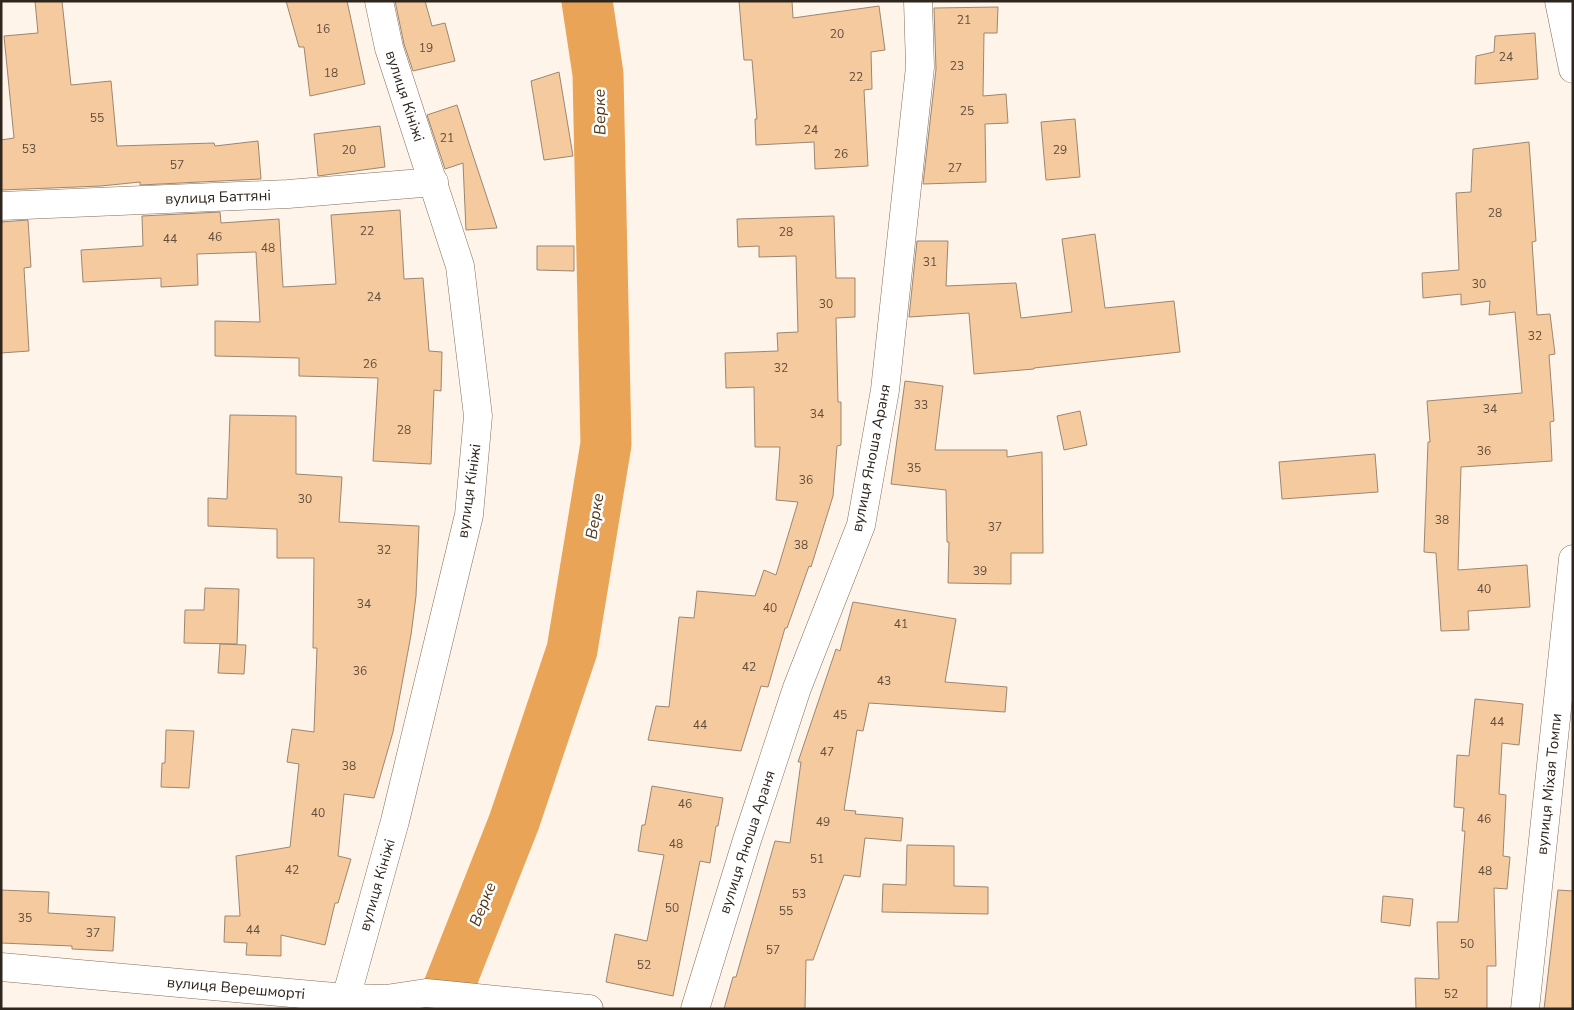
<svg xmlns="http://www.w3.org/2000/svg" width="1574" height="1010" font-family="'Nunito Sans',sans-serif">
  <rect width="100%" height="100%" fill="#fef4ea"/>
  <g fill="none" stroke-linecap="round" stroke-linejoin="round">
    <polyline stroke="#eaa457" stroke-width="51" points="447,1009 448,989 514,822 572,650 606,444 598,74 587,1"/>
  </g>
  <g fill="#f6ca9f" stroke="#9d8670">
    <polygon points="35,1 62,1 71,85 111,81 117,146 214,143 215,146 258,141 261,179 140,185 140,182 101,186 1,190 1,140 14,138 4,36 38,33"/>
    <polygon points="286,1 347,1 365,84 310,96 304,47 299,47"/>
    <polygon points="395,1 425,1 432,26 445,23 455,61 413,71 404,44"/>
    <polygon points="739,1 792,1 793,18 879,6 885,50 871,52 872,89 864,90 868,166 815,169 814,142 756,145 755,119 757,119 752,60 744,60"/>
    <polygon points="998,7 997,33 984,33 983,96 1006,94 1008,123 985,124 986,182 923,184 936,69 934,8"/>
    <polygon points="1535,33 1538,79 1475,84 1476,56 1494,52 1495,36"/>
    <polygon points="559,72 573,156 544,160 531,81"/>
    <polygon points="457,105 469,143 497,228 466,230 463,163 445,169 427,115"/>
    <polygon points="1075,119 1080,177 1046,180 1041,122"/>
    <polygon points="380,126 385,167 318,176 314,134"/>
    <polygon points="1529,142 1536,241 1532,242 1537,315 1550,314 1555,354 1549,355 1554,421 1550,422 1552,461 1461,467 1458,570 1527,565 1530,607 1468,611 1469,630 1441,631 1436,553 1424,552 1428,442 1430,442 1427,401 1522,393 1515,312 1489,315 1490,301 1461,305 1461,294 1423,298 1422,273 1459,270 1456,193 1471,192 1473,149"/>
    <polygon points="400,210 404,279 423,278 429,351 442,352 441,391 434,390 431,464 373,461 378,378 299,376 299,358 215,356 215,321 260,322 256,252 197,254 198,285 161,287 161,278 83,282 81,250 143,246 142,216 220,212 221,223 279,219 283,287 336,284 331,215"/>
    <polygon points="834,216 836,278 855,278 855,317 836,318 838,402 841,402 841,445 837,446 833,496 811,567 809,566 787,628 785,628 768,687 761,686 741,751 648,740 656,706 669,707 679,617 694,618 697,591 755,596 764,570 776,575 798,502 776,500 780,447 755,447 754,387 726,388 725,353 778,351 777,333 798,332 796,256 759,257 759,246 738,247 737,219"/>
    <polygon points="28,220 31,267 24,268 29,351 1,353 1,222"/>
    <polygon points="1095,234 1105,308 1174,301 1180,352 1034,368 1034,369 974,374 969,313 909,317 917,241 948,241 946,286 1016,283 1021,318 1072,312 1062,239"/>
    <polygon points="537,246 574,246 574,271 537,270"/>
    <polygon points="905,381 943,386 935,450 1007,450 1007,457 1042,452 1043,553 1011,553 1011,584 948,583 949,542 947,542 946,490 891,484"/>
    <polygon points="1080,411 1087,445 1064,450 1057,416"/>
    <polygon points="230,415 296,416 296,474 342,477 339,522 419,526 416,596 411,635 393,732 374,798 344,794 338,856 351,859 338,903 335,903 325,945 281,935 281,956 246,955 247,943 224,942 225,916 240,916 236,856 290,847 299,764 287,762 292,729 314,732 317,648 313,648 314,558 277,558 277,529 208,526 208,498 227,499"/>
    <polygon points="1375,454 1378,492 1282,499 1279,462"/>
    <polygon points="205,588 239,589 237,644 184,643 185,610 204,610"/>
    <polygon points="853,602 956,619 945,682 1007,687 1005,712 869,703 863,731 857,730 844,810 856,811 855,814 903,818 901,841 865,838 860,877 844,875 813,960 806,960 805,1009 724,1009 733,977 736,977 775,841 790,843 801,762 798,762 836,649 840,651"/>
    <polygon points="220,644 246,645 244,674 218,673"/>
    <polygon points="1475,699 1523,704 1519,745 1502,743 1499,794 1506,795 1503,856 1510,857 1507,889 1494,888 1496,966 1487,966 1487,1009 1416,1009 1415,978 1439,979 1437,922 1458,922 1465,831 1462,831 1464,808 1454,807 1457,755 1469,756"/>
    <polygon points="166,730 194,731 189,788 161,787 162,763 165,763"/>
    <polygon points="652,786 723,798 718,826 716,826 710,863 700,861 673,996 606,982 615,934 647,941 664,855 638,851 642,825 645,825"/>
    <polygon points="907,845 954,846 954,886 988,887 988,914 882,912 883,884 906,885"/>
    <polygon points="1,890 49,892 48,913 115,917 113,951 72,949 72,946 1,943"/>
    <polygon points="1558,890 1573,891 1573,1009 1544,1009"/>
    <polygon points="1383,896 1413,899 1410,926 1381,922"/>
  </g>
  <g fill="none" stroke-linecap="round" stroke-linejoin="round">
    <g stroke="#846e59" stroke-width="29">
      <g id="minor">
        <polyline points="1559,1 1573,69"/>
        <polyline points="1,206 288,194 434,182"/>
        <polyline points="1525,1009 1573,559"/>
      </g>
    </g>
    <g stroke="#846e59" stroke-width="29">
      <g id="tertiary">
        <polyline points="1,967 346,998 386,999 426,993 589,1009"/>
        <polyline points="346,998 395,821 469,515 478,416 460,266 389,48 379,1"/>
        <polyline points="695,1009 747,840 797,688 861,525 885,390 920,67 918,1"/>
      </g>
    </g>
    <use href="#minor" stroke="#fff" stroke-width="28"/>
    <use href="#tertiary" stroke="#fff" stroke-width="28"/>
  </g>
  <g text-anchor="middle" stroke-width="5" stroke-linejoin="round" paint-order="stroke">
    <g font-size="12" fill="#604e3d">
      <text x="964" y="24">21</text>
      <text x="323" y="33">16</text>
      <text x="837" y="38">20</text>
      <text x="426" y="52">19</text>
      <text x="1506" y="61">24</text>
      <text x="957" y="70">23</text>
      <text x="331" y="77">18</text>
      <text x="856" y="81">22</text>
      <text x="967" y="115">25</text>
      <text x="97" y="122">55</text>
      <text x="811" y="134">24</text>
      <text x="447" y="142">21</text>
      <text x="29" y="153">53</text>
      <text x="349" y="154">20</text>
      <text x="1060" y="154">29</text>
      <text x="841" y="158">26</text>
      <text x="177" y="169">57</text>
      <text x="955" y="172">27</text>
      <text x="1495" y="217">28</text>
      <text x="367" y="235">22</text>
      <text x="786" y="236">28</text>
      <text x="215" y="241">46</text>
      <text x="170" y="243">44</text>
      <text x="268" y="252">48</text>
      <text x="930" y="266">31</text>
      <text x="1479" y="288">30</text>
      <text x="374" y="301">24</text>
      <text x="826" y="308">30</text>
      <text x="1535" y="340">32</text>
      <text x="370" y="368">26</text>
      <text x="781" y="372">32</text>
      <text x="921" y="409">33</text>
      <text x="1490" y="413">34</text>
      <text x="817" y="418">34</text>
      <text x="404" y="434">28</text>
      <text x="1484" y="455">36</text>
      <text x="914" y="472">35</text>
      <text x="806" y="484">36</text>
      <text x="305" y="503">30</text>
      <text x="1442" y="524">38</text>
      <text x="995" y="531">37</text>
      <text x="801" y="549">38</text>
      <text x="384" y="554">32</text>
      <text x="980" y="575">39</text>
      <text x="1484" y="593">40</text>
      <text x="364" y="608">34</text>
      <text x="770" y="612">40</text>
      <text x="901" y="628">41</text>
      <text x="749" y="671">42</text>
      <text x="360" y="675">36</text>
      <text x="884" y="685">43</text>
      <text x="840" y="719">45</text>
      <text x="1497" y="726">44</text>
      <text x="700" y="729">44</text>
      <text x="827" y="756">47</text>
      <text x="349" y="770">38</text>
      <text x="685" y="808">46</text>
      <text x="318" y="817">40</text>
      <text x="1484" y="823">46</text>
      <text x="823" y="826">49</text>
      <text x="676" y="848">48</text>
      <text x="817" y="863">51</text>
      <text x="292" y="874">42</text>
      <text x="1485" y="875">48</text>
      <text x="799" y="898">53</text>
      <text x="672" y="912">50</text>
      <text x="786" y="915">55</text>
      <text x="25" y="922">35</text>
      <text x="253" y="934">44</text>
      <text x="93" y="937">37</text>
      <text x="1467" y="948">50</text>
      <text x="773" y="954">57</text>
      <text x="644" y="969">52</text>
      <text x="1451" y="998">52</text>
    </g>
    <g font-size="15" fill="#2e251c" stroke="#fff">
      <text transform="translate(405 96) rotate(72)" y="5">вулиця Кініжі</text>
      <text transform="translate(218 197) rotate(-2)" y="5">вулиця Баттяні</text>
      <text transform="translate(871 458) rotate(-79)" y="5">вулиця Яноша Араня</text>
      <text transform="translate(469 491) rotate(-82)" y="5">вулиця Кініжі</text>
      <text transform="translate(1549 784) rotate(-84)" y="5">вулиця Міхая Томпи</text>
      <text transform="translate(747 842) rotate(-72)" y="5">вулиця Яноша Араня</text>
      <text transform="translate(377 885) rotate(-74)" y="5">вулиця Кініжі</text>
      <text transform="translate(236 988) rotate(5)" y="5">вулиця Верешморті</text>
    </g>
    <g font-size="16" font-style="italic" fill="#533616" stroke="#fff">
      <text transform="translate(599 112) rotate(-91)" y="6">Верке</text>
      <text transform="translate(594 516) rotate(-81)" y="6">Верке</text>
      <text transform="translate(482 904) rotate(-68)" y="6">Верке</text>
    </g>
  </g>
  <rect width="1574" height="1010" fill="none" stroke="#2e251c" stroke-width="5"/>
</svg>
